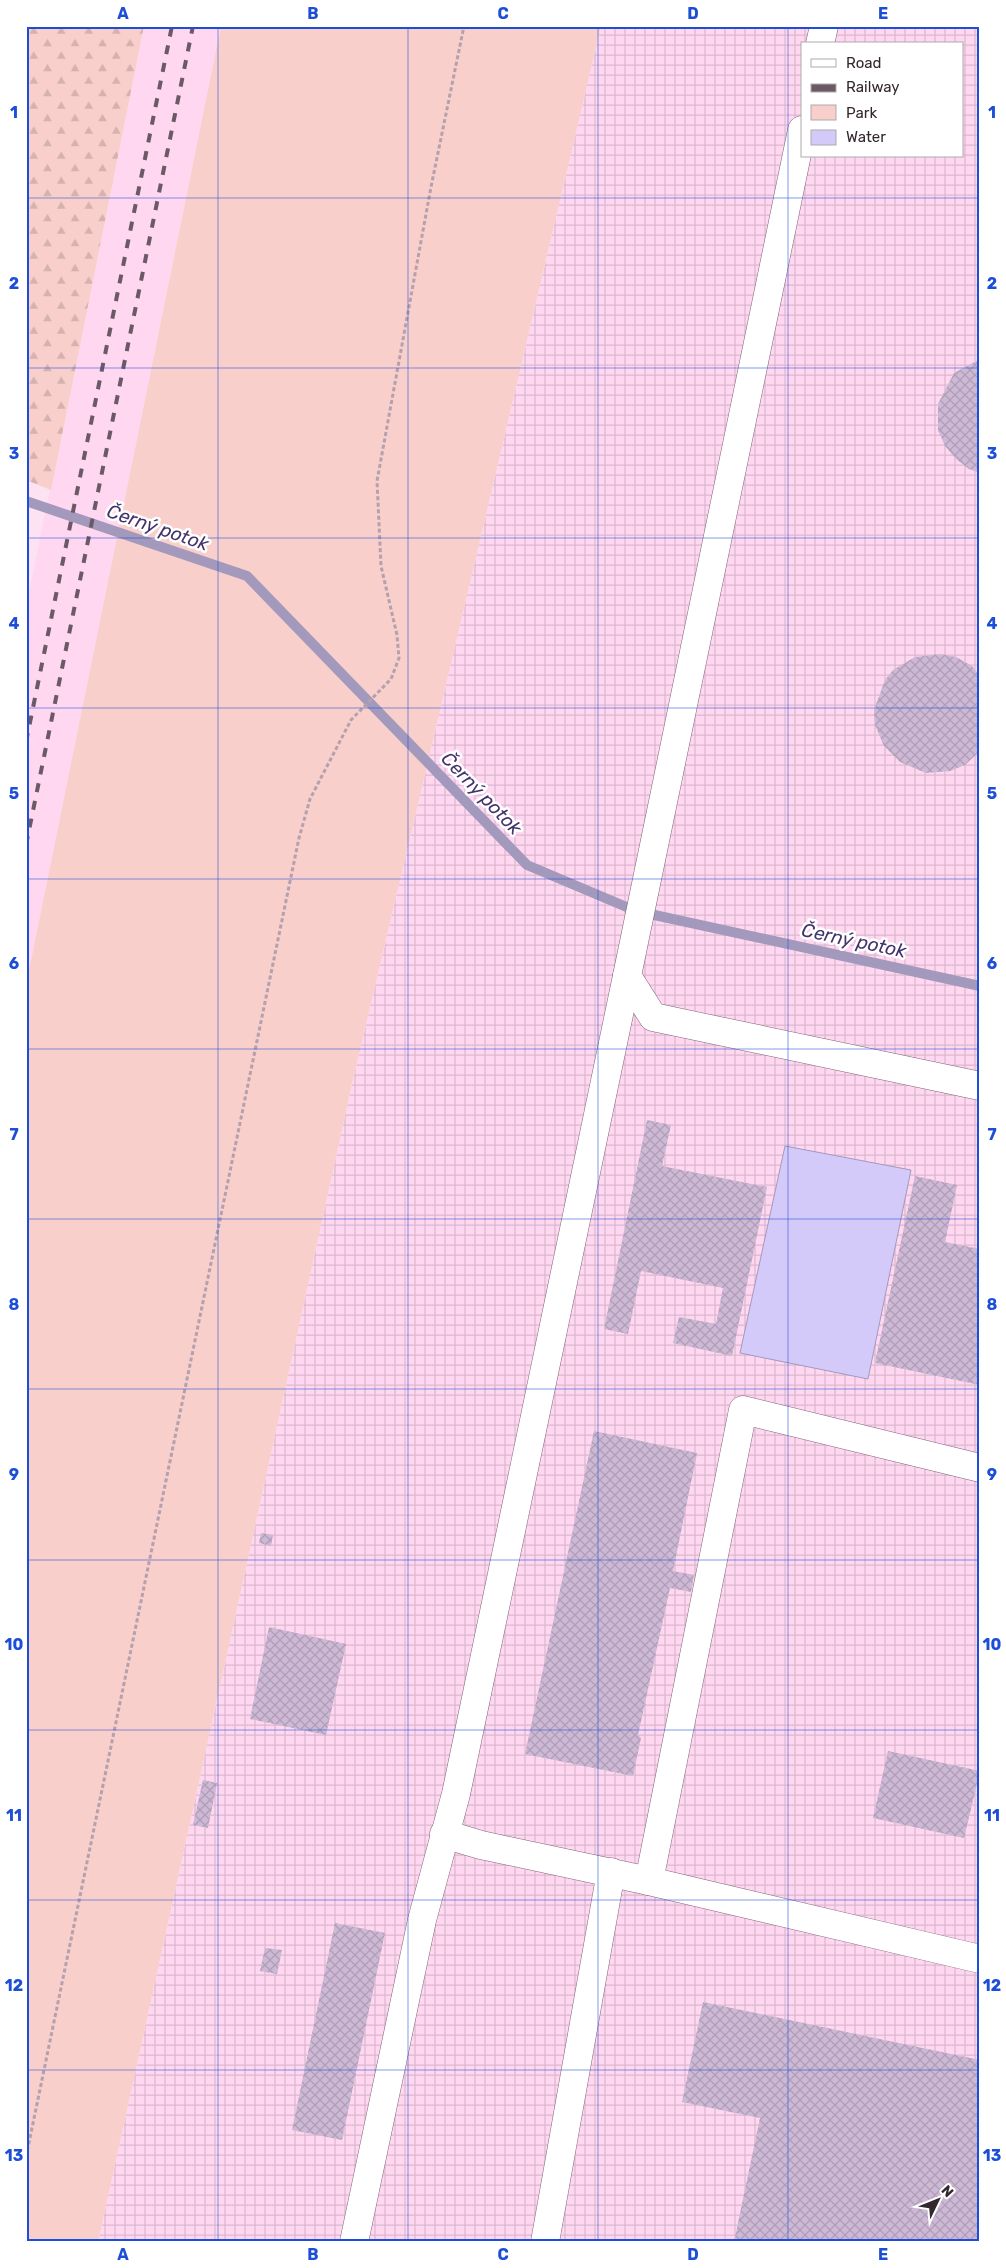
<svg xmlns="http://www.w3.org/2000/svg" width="1006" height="2268" font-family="Rubik,sans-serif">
  <defs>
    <pattern id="industrial-grid" width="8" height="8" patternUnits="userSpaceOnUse" patternTransform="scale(1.25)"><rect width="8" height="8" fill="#ffd7f1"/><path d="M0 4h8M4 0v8" fill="none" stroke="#dbb9cf"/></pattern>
    <pattern id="forest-firs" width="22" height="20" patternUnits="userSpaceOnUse" patternTransform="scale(1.25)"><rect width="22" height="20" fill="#f9cfcb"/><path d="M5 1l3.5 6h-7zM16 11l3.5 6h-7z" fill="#d6b2af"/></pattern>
    <pattern id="building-cross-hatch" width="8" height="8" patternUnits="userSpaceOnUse" patternTransform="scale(1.25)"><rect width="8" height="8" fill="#cdb8d5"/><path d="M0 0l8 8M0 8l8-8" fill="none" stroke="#b09eb7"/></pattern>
  </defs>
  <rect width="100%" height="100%" fill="#fde2f3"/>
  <polygon fill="#ffd7f1" points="144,26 221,26 26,985 26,607"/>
  <path fill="url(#industrial-grid)" fill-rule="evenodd" d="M601,26H980V2242H98L352,1084ZM802,44H962V156H802Z"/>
  <polygon fill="#f9cfcb" points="221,26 601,26 352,1084 98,2242 26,2242 26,985"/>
  <polygon fill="url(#forest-firs)" points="26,26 144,26 51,490 26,480"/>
  <polygon fill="#d3caf9" stroke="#a399bc" points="785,1146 911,1170 868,1379 740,1353"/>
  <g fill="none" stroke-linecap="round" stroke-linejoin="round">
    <polyline stroke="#a399bc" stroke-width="10" points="26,501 247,576 527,865 636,911 980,986"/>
  </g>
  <g fill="url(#building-cross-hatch)">
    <polygon points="980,359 980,473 969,469 956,459 945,446 938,430 938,404 954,373"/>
    <polygon points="940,654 956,657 972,666 980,676 980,751 965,765 950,771 926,773 900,762 884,746 875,725 874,710 885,680 893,670 915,657"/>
    <polygon points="647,1120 671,1125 662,1166 767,1187 732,1356 673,1343 679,1317 716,1324 723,1288 641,1271 628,1334 604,1329"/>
    <polygon points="915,1176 957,1185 945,1242 980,1249 980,1385 875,1363"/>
    <polygon points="594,1431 697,1453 673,1571 694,1575 691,1592 670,1588 638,1735 641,1738 633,1776 525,1754"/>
    <polygon points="261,1533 273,1535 271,1546 259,1543"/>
    <polygon points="269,1627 346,1644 326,1735 250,1719"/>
    <polygon points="888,1751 980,1771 964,1838 873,1818"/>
    <polygon points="203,1780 217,1783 208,1828 193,1825"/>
    <polygon points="335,1923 385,1933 342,2140 292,2130"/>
    <polygon points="265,1948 282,1950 277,1974 260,1971"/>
    <polygon points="703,2002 980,2060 980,2228 977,2242 734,2242 760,2118 682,2102"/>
  </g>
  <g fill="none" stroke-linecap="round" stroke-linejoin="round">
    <g stroke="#806477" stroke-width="29">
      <g id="minor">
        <polyline points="820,44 824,26"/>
        <polyline points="802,130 627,976 653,1017 980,1086"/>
        <polyline points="444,1834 481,1845 649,1881 980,1959"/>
        <polyline points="649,1881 743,1410 980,1468"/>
        <polyline points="354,2242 422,1920 456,1794 627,976"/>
        <polyline points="545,2242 611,1872"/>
      </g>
    </g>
    <polyline stroke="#b5a0ad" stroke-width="3" stroke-dasharray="4 2.5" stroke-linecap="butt" points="26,2157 299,838 310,799 351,720 391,679 399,658 397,635 381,566 377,481 431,187 464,26"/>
    <use href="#minor" stroke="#fff" stroke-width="28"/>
    <g stroke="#6b5a65" stroke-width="4" stroke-dasharray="9 9" stroke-linecap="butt">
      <polyline points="26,742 172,26"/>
      <polyline points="26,845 193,26"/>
    </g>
  </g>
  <path fill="none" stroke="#1d4ed8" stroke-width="1" stroke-opacity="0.55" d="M218,26V2242M408,26V2242M598,26V2242M788,26V2242M26,198H980M26,368H980M26,538H980M26,708H980M26,879H980M26,1049H980M26,1219H980M26,1389H980M26,1560H980M26,1730H980M26,1900H980M26,2070H980"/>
  <g text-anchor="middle" stroke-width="5" stroke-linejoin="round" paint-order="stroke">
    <g font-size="19" font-style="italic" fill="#43336d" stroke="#fff">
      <text transform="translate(158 527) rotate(19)" y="7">Černý potok</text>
      <text transform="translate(482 793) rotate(46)" y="7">Černý potok</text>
      <text transform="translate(854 940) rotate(12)" y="7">Černý potok</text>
    </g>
  </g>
  <rect width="1006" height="2268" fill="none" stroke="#ffffff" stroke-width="55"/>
  <rect x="801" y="42" width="162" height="115" fill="#ffffff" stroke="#ada9ac"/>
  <rect x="811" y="59" width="25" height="8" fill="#ffffff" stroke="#ada9ac"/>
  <text x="846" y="68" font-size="15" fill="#33272f">Road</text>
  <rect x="811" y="84" width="25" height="8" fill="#6b5a65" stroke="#ada9ac"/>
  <text x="846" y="92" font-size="15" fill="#33272f">Railway</text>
  <rect x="811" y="105" width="25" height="15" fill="#f9cfcb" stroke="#ada9ac"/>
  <text x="846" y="118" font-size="15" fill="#33272f">Park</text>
  <rect x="811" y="130" width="25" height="15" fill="#d3caf9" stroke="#ada9ac"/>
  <text x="846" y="142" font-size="15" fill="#33272f">Water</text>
  <g transform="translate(938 2200) rotate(47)" stroke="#ffffff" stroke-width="4" paint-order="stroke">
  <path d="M0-4L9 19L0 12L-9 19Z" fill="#33272f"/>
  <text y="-8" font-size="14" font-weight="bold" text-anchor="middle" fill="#33272f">N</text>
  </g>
  <rect x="28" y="28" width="950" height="2212" fill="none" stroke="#1d4ed8" stroke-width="2"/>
  <g font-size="16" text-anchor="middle" font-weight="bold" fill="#1d4ed8">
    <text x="123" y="19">A</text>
    <text x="313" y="19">B</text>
    <text x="503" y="19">C</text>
    <text x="693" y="19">D</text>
    <text x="883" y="19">E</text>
    <text x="14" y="118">1</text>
    <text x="992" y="118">1</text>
    <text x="14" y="289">2</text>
    <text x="992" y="289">2</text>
    <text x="14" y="459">3</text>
    <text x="992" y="459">3</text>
    <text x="14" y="629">4</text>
    <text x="992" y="629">4</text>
    <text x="14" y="799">5</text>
    <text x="992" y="799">5</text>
    <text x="14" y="969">6</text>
    <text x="992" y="969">6</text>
    <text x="14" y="1140">7</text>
    <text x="992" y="1140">7</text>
    <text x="14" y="1310">8</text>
    <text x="992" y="1310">8</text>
    <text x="14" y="1480">9</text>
    <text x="992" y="1480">9</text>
    <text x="14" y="1650">10</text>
    <text x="992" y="1650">10</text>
    <text x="14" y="1821">11</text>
    <text x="992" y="1821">11</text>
    <text x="14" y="1991">12</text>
    <text x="992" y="1991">12</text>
    <text x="14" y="2161">13</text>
    <text x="992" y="2161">13</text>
    <text x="123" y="2260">A</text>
    <text x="313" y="2260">B</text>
    <text x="503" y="2260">C</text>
    <text x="693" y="2260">D</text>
    <text x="883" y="2260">E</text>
  </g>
</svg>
